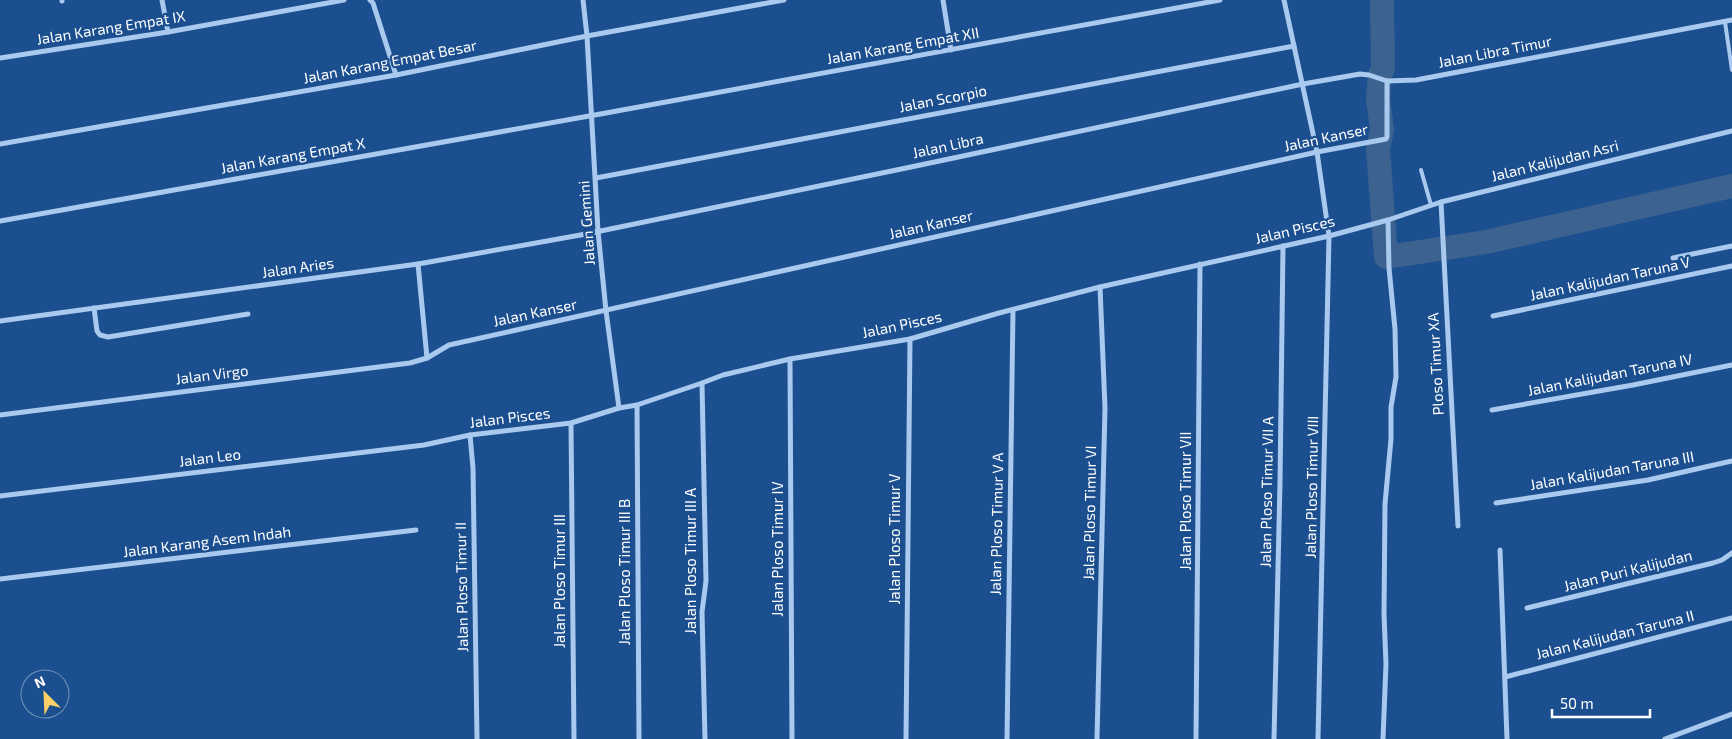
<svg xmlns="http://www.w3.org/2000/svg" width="1732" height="739" font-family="'Exo 2',sans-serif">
  <rect width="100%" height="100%" fill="#1b4f8f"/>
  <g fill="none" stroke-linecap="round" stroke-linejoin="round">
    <g stroke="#3c6290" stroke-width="24">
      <polyline points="1382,0 1383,68 1380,75 1378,98 1382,130 1378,149 1386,257"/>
      <polyline points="1393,256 1486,242 1732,186"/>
    </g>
    <g stroke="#a9c9ee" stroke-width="4">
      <polyline points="1725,22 1732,70"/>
      <polyline points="1421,170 1431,205"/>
    </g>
    <g stroke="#a9c9ee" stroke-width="5">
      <polyline points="62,0 62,1"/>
      <polyline points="162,0 168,32"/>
      <polyline points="370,0 373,3 396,75"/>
      <polyline points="583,0 587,36 598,231 606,311 619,408"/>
      <polyline points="943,0 951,50"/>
      <polyline points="1284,0 1317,152 1329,236 1318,739"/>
      <polyline points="0,58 168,32 344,0"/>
      <polyline points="0,144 396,75 587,36 784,0"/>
      <polyline points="596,178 1294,46"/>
      <polyline points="1441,202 1458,526"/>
      <polyline points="0,221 606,113 1220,0"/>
      <polyline points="1673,258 1732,246"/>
      <polyline points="418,264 427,358"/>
      <polyline points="94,308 97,331 100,335 108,337 248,314"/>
      <polyline points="1493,316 1732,266"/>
      <polyline points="0,321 418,264 586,234 911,167 1303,84 1360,74 1369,75 1387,81 1416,80 1732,20"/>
      <polyline points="790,359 792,739"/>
      <polyline points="702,383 706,581 702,612 705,739"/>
      <polyline points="637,405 639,739"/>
      <polyline points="1492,410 1633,385 1732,365"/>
      <polyline points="0,415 410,363 427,358 449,345 1317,152 1386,139 1387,137 1387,81"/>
      <polyline points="571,423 574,739"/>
      <polyline points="470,435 473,468 477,739"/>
      <polyline points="0,496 424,445 470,435 571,423 619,408 637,405 702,383 723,375 790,359 910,339 999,313 1100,287 1329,236 1388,220 1441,202 1732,131"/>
      <polyline points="1496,503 1648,480 1732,461"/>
      <polyline points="1500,550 1507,739"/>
      <polyline points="0,579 416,530"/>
      <polyline points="1527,608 1713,563 1722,560 1732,553"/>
      <polyline points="1505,677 1732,618"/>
      <polyline points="906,739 910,339"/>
      <polyline points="1007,739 1013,310"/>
      <polyline points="1097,739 1105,408 1100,287"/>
      <polyline points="1196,739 1200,264"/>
      <polyline points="1274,739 1280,483 1283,246"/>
      <polyline points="1383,739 1386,664 1384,614 1385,504 1391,439 1391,407 1396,377 1395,329 1389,268 1388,220"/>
      <polyline points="1665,739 1732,714"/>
    </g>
  </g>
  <g text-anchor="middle" stroke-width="4.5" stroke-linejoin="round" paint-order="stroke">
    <g font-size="15" fill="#fff" stroke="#1b4f8f">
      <text transform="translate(111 28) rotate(-9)" y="5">Jalan Karang Empat IX</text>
      <text transform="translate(903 46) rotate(-10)" y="5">Jalan Karang Empat XII</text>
      <text transform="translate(1495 52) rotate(-11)" y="5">Jalan Libra Timur</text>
      <text transform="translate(390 62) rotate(-11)" y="5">Jalan Karang Empat Besar</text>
      <text transform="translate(943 99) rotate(-11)" y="5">Jalan Scorpio</text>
      <text transform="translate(1326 138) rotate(-12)" y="5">Jalan Kanser</text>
      <text transform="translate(948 146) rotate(-12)" y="5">Jalan Libra</text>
      <text transform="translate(293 156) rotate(-10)" y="5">Jalan Karang Empat X</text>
      <text transform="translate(1555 161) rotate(-14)" y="5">Jalan Kalijudan Asri</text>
      <text transform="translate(587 223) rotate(-94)" y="5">Jalan Gemini</text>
      <text transform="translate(931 225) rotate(-13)" y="5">Jalan Kanser</text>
      <text transform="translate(1295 230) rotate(-13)" y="5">Jalan Pisces</text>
      <text transform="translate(298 268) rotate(-8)" y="5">Jalan Aries</text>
      <text transform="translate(1610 279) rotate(-12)" y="5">Jalan Kalijudan Taruna V</text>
      <text transform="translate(535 313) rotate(-12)" y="5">Jalan Kanser</text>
      <text transform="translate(902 325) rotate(-12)" y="5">Jalan Pisces</text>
      <text transform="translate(1436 364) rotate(-93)" y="5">Ploso Timur XA</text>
      <text transform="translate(212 375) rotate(-7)" y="5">Jalan Virgo</text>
      <text transform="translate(1610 375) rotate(-11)" y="5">Jalan Kalijudan Taruna IV</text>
      <text transform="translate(510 418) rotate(-7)" y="5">Jalan Pisces</text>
      <text transform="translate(210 458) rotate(-7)" y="5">Jalan Leo</text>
      <text transform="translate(1612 471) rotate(-10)" y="5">Jalan Kalijudan Taruna III</text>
      <text transform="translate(1312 487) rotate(-89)" y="5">Jalan Ploso Timur VIII</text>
      <text transform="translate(1267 492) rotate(-89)" y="5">Jalan Ploso Timur VII A</text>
      <text transform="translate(1186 501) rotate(-90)" y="5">Jalan Ploso Timur VII</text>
      <text transform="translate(1090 513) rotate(-89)" y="5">Jalan Ploso Timur VI</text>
      <text transform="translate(997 524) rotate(-89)" y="5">Jalan Ploso Timur V A</text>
      <text transform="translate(895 539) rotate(-90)" y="5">Jalan Ploso Timur V</text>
      <text transform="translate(207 542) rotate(-7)" y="5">Jalan Karang Asem Indah</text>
      <text transform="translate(778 549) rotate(-90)" y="5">Jalan Ploso Timur IV</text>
      <text transform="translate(691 561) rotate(-90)" y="5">Jalan Ploso Timur III A</text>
      <text transform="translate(1628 571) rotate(-14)" y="5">Jalan Puri Kalijudan</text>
      <text transform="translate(625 572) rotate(-90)" y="5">Jalan Ploso Timur III B</text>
      <text transform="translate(560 581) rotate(-90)" y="5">Jalan Ploso Timur III</text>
      <text transform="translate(462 587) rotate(-91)" y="5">Jalan Ploso Timur II</text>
      <text transform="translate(1615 635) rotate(-14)" y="5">Jalan Kalijudan Taruna II</text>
    </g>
  </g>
  <g transform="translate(45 694) rotate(336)"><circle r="24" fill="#1b4f8f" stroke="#7695bc"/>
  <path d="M0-4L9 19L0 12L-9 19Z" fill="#ffd166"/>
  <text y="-8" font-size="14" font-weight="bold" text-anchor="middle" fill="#ffffff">N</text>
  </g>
  <path d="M1552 709v8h98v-8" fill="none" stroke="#ffffff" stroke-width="2.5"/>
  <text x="1560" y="709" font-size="15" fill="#ffffff" stroke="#1b4f8f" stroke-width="4" paint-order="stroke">50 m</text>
</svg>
